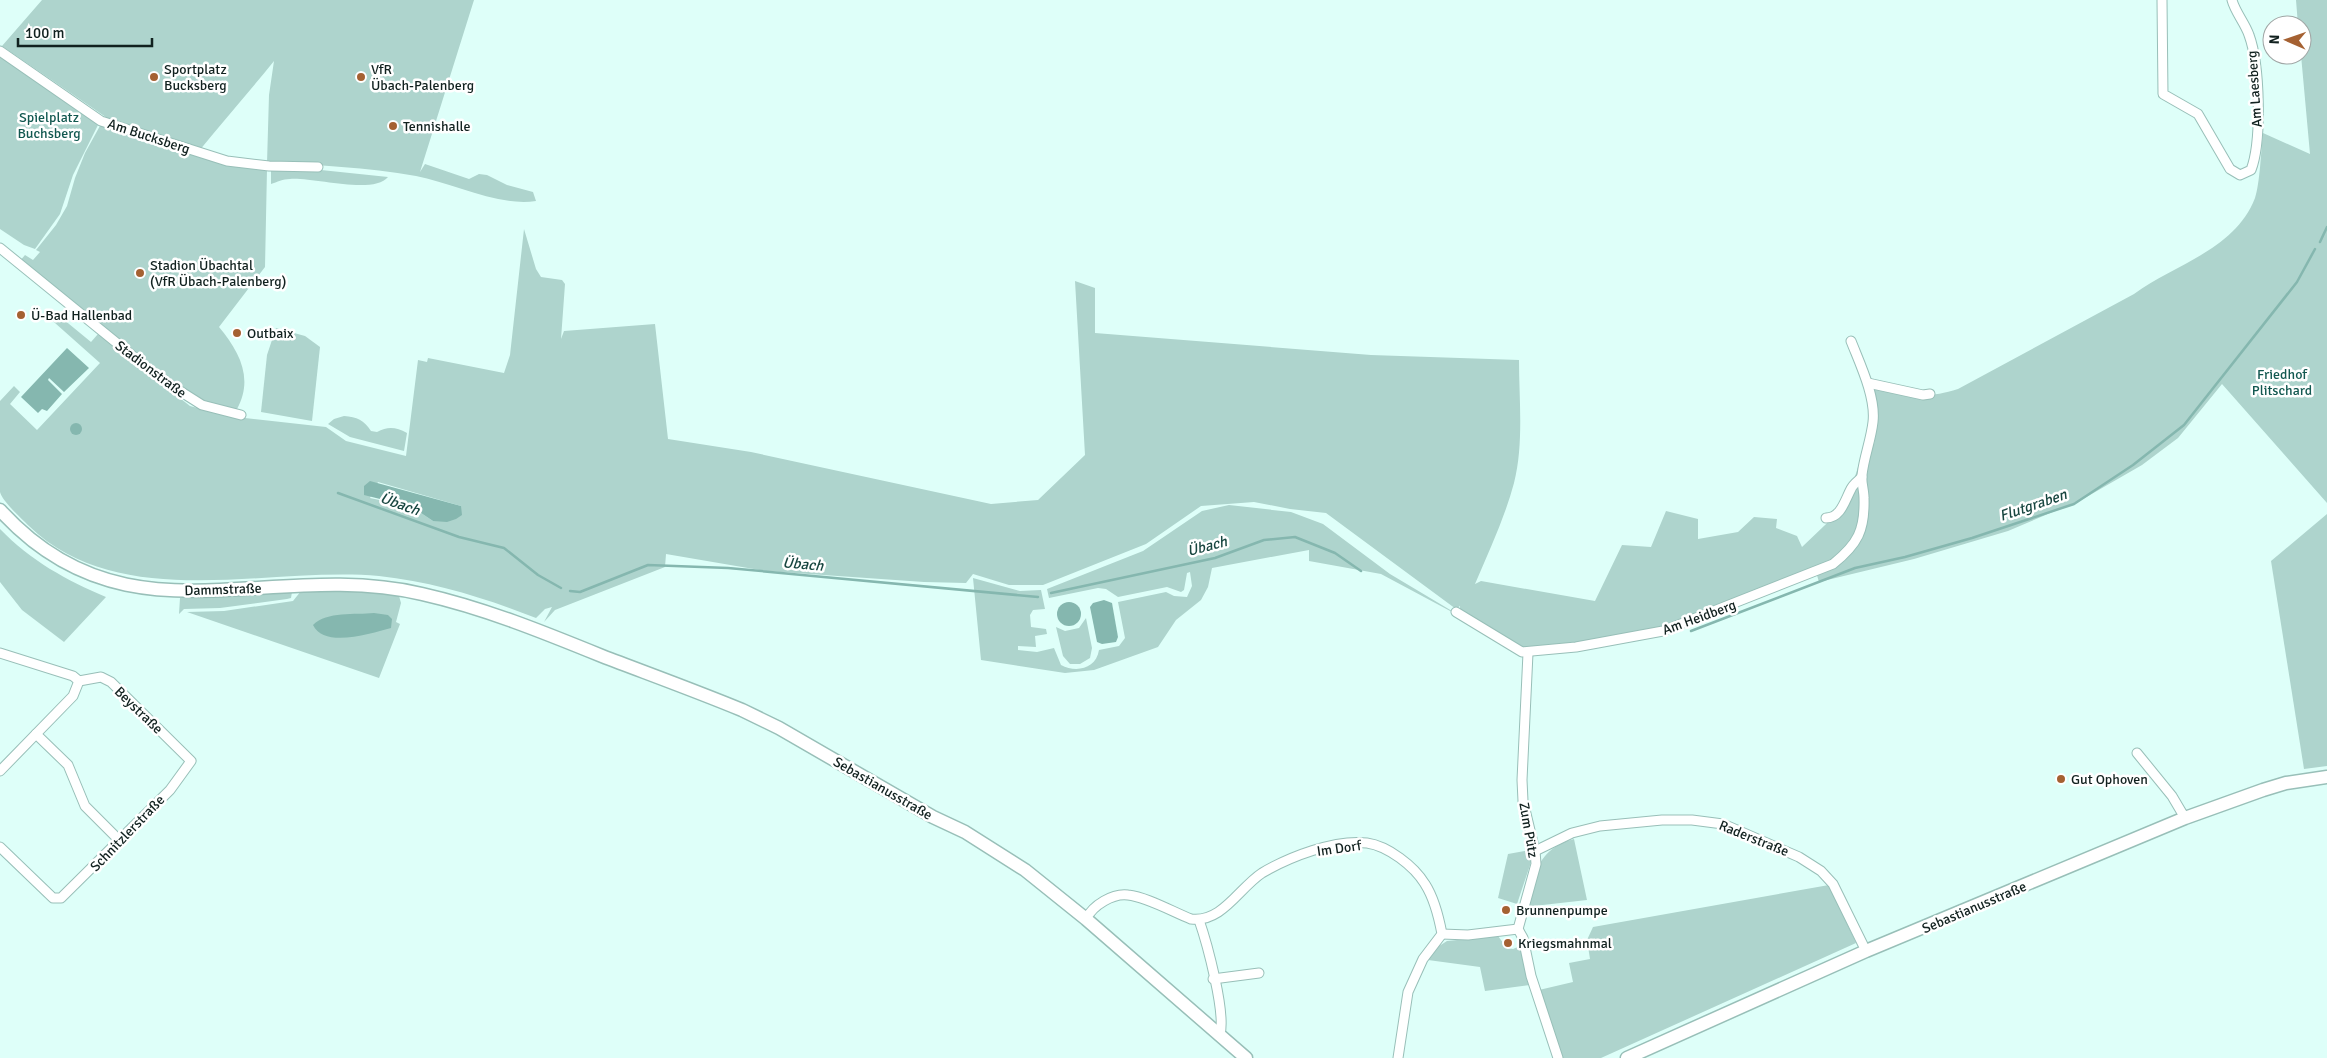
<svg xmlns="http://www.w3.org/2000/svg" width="2327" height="1058" font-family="Signika,sans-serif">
  <rect width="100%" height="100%" fill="#defff9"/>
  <g fill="#aed4cd" fill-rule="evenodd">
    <path d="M42,0H474L420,172L425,164L469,179L479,174L487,175L507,185L533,192L536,201C499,207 453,183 416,176C367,167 316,165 267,163L269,95L274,61C250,91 224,120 199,151L113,122L2,46Z"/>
    <path d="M2296,0H2327V503L2222,384L2178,438L2142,465L2083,499L2008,531L1914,559L1819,582L1816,572L1656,635L1527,648L1512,643L1460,613V606L1456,609L1326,513L1290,509L1254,502L1201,506L1146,544L1043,585H1009L973,574L966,583L924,582L766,571L666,554L665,567L555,610L544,622L552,607L545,609L536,618C485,598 434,582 379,576C267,566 120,614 29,526C22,519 2,501 0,492C0,485 0,476 0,469C0,446 0,424 0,401L14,386L20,392L10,404L37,430L100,363L46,315L52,310L91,342L98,334L190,406L227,416L326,427L346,441L406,456L418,360L427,362L428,358L504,373L510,355L524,229L536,269L541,277L562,280L565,284L561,339L564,331L655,324L668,439L751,452L991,504L1038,500L1085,455L1075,281L1095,288V333L1371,355L1519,360C1519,399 1524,444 1514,483C1505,517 1489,551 1475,584L1481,581L1595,601L1622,545L1651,547L1666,511L1698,519V539L1738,532L1754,517L1777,519L1776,528L1797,536L1802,547L1846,505L1864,448L1874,444L1877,427L1871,385C1906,393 1921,401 1958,389L2134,294C2175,264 2235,250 2255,198C2260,183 2261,151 2263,133L2310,154L2301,55L2302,25H2298ZM378,482L461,506L433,521L412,507L370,498Z"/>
    <polygon points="0,56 99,123 73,175 60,214 35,249 24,245 0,229"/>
    <path d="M101,124L267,169L265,267L219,327C239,351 254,378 237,409L229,411L191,397L19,262L25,255L33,260L40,252L36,250L56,225L67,206L75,178L85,153Z"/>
    <path d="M271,170H321L388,177C374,195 312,177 290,179C283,179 277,182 271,184Z"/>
    <polygon points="276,328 305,336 320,347 312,421 261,412 267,355"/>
    <path d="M344,416C357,417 364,420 371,431L377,432C388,426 396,427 407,433L404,451L350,437L328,424L334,419Z"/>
    <path d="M1229,505L1291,512L1323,524L1390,574L1467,620L1381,574L1309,561V550L1212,568L1208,587L1201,600L1176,620L1158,647L1094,670L1065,673L981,660L973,578L1020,591L1041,590L1045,609L1033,610L1030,615L1031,627L1046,629L1047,634L1035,636L1036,647L1018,646V650L1037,652L1054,648L1061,665C1076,673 1096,669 1099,650L1119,646L1125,638L1118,602L1166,592L1174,596L1187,597L1192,586L1190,572L1187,573L1184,590L1181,592L1167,587L1118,597L1106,589L1098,588L1049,598L1047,589L1143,551L1202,511Z"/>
    <polygon points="2327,514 2327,766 2304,769 2271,561"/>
    <path d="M0,529C31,561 66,580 106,597L64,642L22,610L0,582Z"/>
    <path d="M301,591C328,591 374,587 399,596L401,603L396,622L400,624L379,678L187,612L224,611L293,601Z"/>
    <polygon points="292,592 291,598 287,599 220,608 184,609 179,614 180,598"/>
    <polygon points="1086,618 1092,648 1090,658 1080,664 1070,664 1063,656 1056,627 1065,631 1079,628"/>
    <path d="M1574,839L1587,900L1525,907C1534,875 1538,848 1574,839Z"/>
    <polygon points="1531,850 1531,862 1517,904 1498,898 1508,854"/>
    <polygon points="1829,885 1856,943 1601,1058 1561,1058 1539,990 1573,982 1569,963 1590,959 1587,940 1593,927"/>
    <polygon points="1498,936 1507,948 1513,949 1520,946 1530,985 1485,991 1480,967 1428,960 1436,948 1447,941"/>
  </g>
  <g fill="#85b7af">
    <polygon points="67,348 89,368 64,392 49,378 48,380 62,394 47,411 42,409 38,413 21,397"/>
    <circle cx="76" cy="429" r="6"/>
    <polygon points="370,481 461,506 462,515 456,519 447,522 433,521 412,507 364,495 364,486"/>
    <polygon points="1104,600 1112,603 1118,637 1116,642 1102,644 1097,642 1090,607 1093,603"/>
    <circle cx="1069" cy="614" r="12"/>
    <path d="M374,613L388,615L392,619L391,628C372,633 324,649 313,625C327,611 355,615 374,613Z"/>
  </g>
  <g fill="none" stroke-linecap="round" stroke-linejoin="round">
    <g stroke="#85b7af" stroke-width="2.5">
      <polyline points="2320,242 2327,227"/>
      <polyline points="338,493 459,537 504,548 538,575 561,588"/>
      <polyline points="570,591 580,592 648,565 728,568 1038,597"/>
      <polyline points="1051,593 1215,558 1264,540 1295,537 1335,553 1361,571"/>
      <polyline points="1691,631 1855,568 1905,557 1972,538 2074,504 2133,465 2184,425 2297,282 2315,249"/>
    </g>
    <g stroke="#98bfb8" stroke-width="11">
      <g id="street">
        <path d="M2162,0L2163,94L2198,114L2230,169L2240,175L2251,170C2262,141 2260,65 2249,35C2245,23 2235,12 2232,0"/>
        <polyline points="0,51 101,121 227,161 269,166 318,167"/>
        <polyline points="0,248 161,379 202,405 241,415"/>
        <polyline points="1868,383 1923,395 1930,394"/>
        <path d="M1826,518C1841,518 1845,500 1851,489C1853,484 1858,481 1862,477"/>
        <path d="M1456,612L1522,652L1576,647L1663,631L1833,564C1858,544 1865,530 1864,498C1864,490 1861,482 1862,475C1864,457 1871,440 1873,422C1876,397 1860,364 1851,341"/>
        <polyline points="0,653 73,676 79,681"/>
        <polyline points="1528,653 1522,780 1523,801 1535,851 1536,864 1518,929 1523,938 1531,976 1558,1058"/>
        <polyline points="36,734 68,765 85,806 120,841"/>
        <polyline points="2137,753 2172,796 2185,818"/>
        <polyline points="0,771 73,696 79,681"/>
        <polyline points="0,847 53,898 61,898 170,790 191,761 111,682 101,677 79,681"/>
        <polyline points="1535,851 1572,833 1600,826 1662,820 1692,820 1723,824 1799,857 1821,871 1833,884 1866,951"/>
        <path d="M1086,919C1093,905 1113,893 1128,895C1147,897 1173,912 1191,919C1222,923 1239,888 1262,873C1289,857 1335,839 1367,843C1388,846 1414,866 1425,884C1434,898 1439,918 1442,934L1423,959L1408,992L1398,1058"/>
        <path d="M1199,920C1207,943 1226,1013 1220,1034"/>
        <polyline points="1442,934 1468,935 1518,929"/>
        <polyline points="1213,979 1259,973"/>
      </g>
    </g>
    <g stroke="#98bfb8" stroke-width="15">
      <g id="secondary">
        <path d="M0,510C126,649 268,558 422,594C484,608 543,632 602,656C649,674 696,691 742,710L779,728L933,817L965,832L1025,870L1086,919L1246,1058"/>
        <polyline points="1627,1058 1866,951 2185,818 2263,790 2286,783 2327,777"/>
      </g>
    </g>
    <use href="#street" stroke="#fff" stroke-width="9"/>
    <use href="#secondary" stroke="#fff" stroke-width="12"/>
  </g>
  <g fill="#a56132" stroke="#fff" stroke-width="2">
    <circle cx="154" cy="77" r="5"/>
    <circle cx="361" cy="77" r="5"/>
    <circle cx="393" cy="126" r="5"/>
    <circle cx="140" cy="273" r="5"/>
    <circle cx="21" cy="315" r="5"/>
    <circle cx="237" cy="333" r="5"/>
    <circle cx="2061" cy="779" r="5"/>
    <circle cx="1506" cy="910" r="5"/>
    <circle cx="1508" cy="943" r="5"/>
  </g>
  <g text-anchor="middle" stroke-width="5" stroke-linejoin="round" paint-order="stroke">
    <g font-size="14" fill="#11211f" stroke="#fff" text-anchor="start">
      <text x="164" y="74">Sportplatz<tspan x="164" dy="16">Bucksberg</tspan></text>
      <text x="371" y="74">VfR<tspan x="371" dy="16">Übach-Palenberg</tspan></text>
      <text x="403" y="131">Tennishalle</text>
      <text x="150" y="270">Stadion Übachtal<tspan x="150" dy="16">(VfR Übach-Palenberg)</tspan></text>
      <text x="31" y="320">Ü-Bad Hallenbad</text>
      <text x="247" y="338">Outbaix</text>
      <text x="2071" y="784">Gut Ophoven</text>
      <text x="1516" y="915">Brunnenpumpe</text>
      <text x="1518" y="948">Kriegsmahnmal</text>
    </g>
    <g font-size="14" fill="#11211f" stroke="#fff">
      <text transform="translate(2254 89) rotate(-94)" y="5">Am Laesberg</text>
      <text transform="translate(149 136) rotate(18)" y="5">Am Bucksberg</text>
      <text transform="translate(151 369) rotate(37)" y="5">Stadionstraße</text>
      <text transform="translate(223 589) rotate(-2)" y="5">Dammstraße</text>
      <text transform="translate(1699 617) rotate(-20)" y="5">Am Heidberg</text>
      <text transform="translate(139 710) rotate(44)" y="5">Beystraße</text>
      <text transform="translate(883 788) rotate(30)" y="5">Sebastianusstraße</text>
      <text transform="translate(1529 830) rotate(80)" y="5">Zum Pütz</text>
      <text transform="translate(127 833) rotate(-46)" y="5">Schnitzlerstraße</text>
      <text transform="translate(1754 838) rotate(22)" y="5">Raderstraße</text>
      <text transform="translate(1339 848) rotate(-8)" y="5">Im Dorf</text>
      <text transform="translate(1974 907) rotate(-23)" y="5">Sebastianusstraße</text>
    </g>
    <g font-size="14" fill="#125850" stroke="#fff">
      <text x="49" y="122">Spielplatz<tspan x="49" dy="16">Buchsberg</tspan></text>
      <text x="2282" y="379">Friedhof<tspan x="2282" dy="16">Plitschard</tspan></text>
    </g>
    <g font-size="15" font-style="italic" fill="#184640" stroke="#fff">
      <text transform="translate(400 504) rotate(20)" y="5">Übach</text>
      <text transform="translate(2033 505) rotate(-19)" y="5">Flutgraben</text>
      <text transform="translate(1207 546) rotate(-15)" y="5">Übach</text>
      <text transform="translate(803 564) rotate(5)" y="5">Übach</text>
    </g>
  </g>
  <g transform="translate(2287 40) rotate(272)"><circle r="24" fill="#ffffff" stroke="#a0a6a5"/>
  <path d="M0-4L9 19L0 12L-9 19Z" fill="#a56132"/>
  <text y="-8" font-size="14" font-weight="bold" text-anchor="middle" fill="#11211f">N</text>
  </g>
  <path d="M18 38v8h134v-8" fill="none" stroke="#11211f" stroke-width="2.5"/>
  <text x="25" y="38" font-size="15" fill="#11211f" stroke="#ffffff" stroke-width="4" paint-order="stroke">100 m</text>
</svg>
